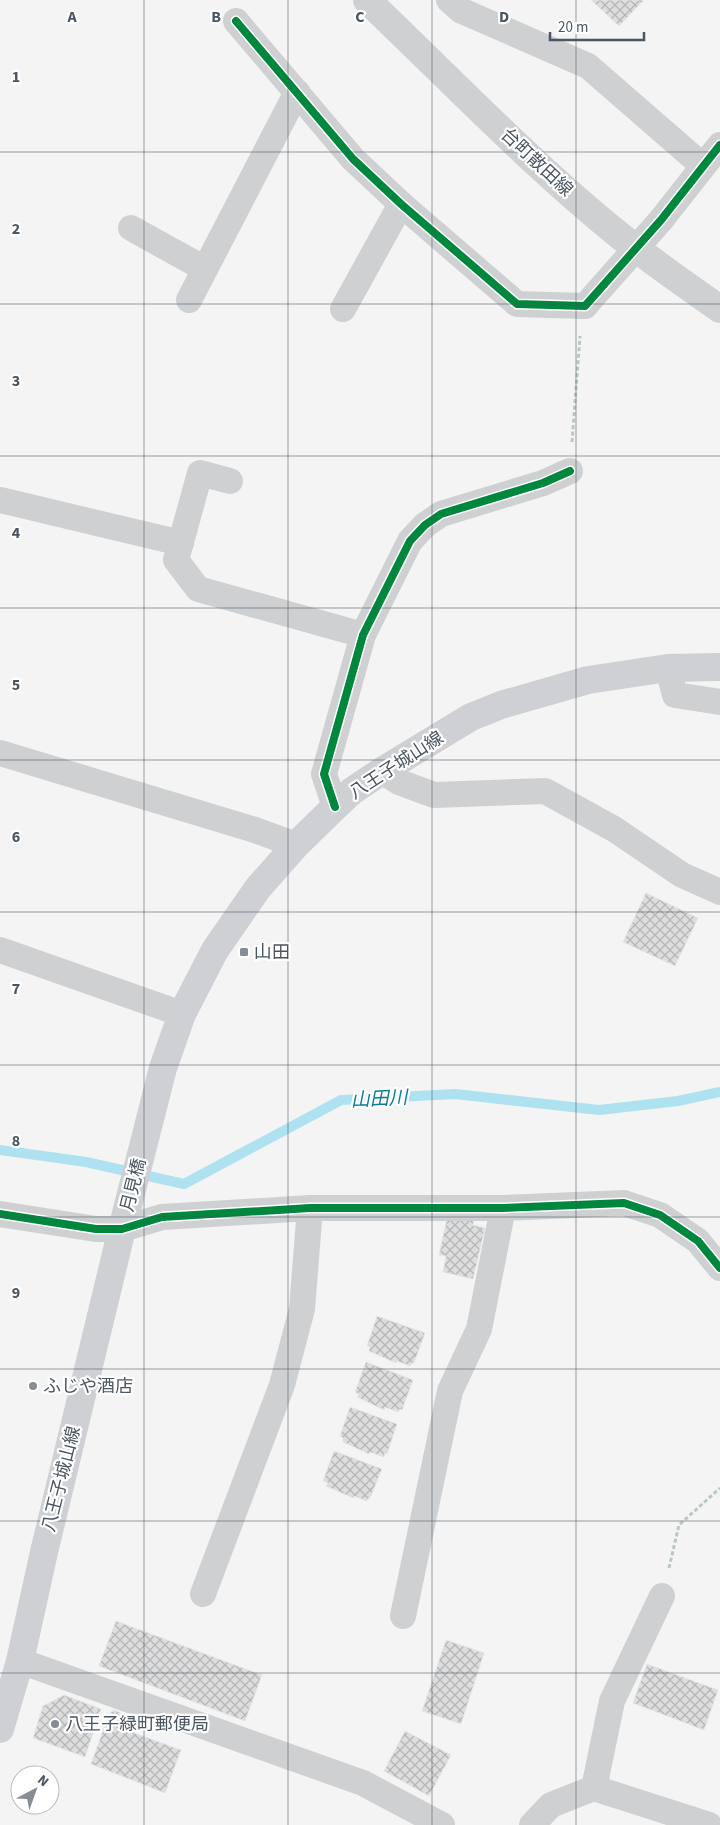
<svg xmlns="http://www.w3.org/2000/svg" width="720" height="1825" font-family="'Source Sans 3','Noto Sans JP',sans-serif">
  <defs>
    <pattern id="building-cross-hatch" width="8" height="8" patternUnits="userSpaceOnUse" patternTransform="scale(1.25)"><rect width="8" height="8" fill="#ddddde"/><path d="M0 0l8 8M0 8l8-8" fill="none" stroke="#b5b6b7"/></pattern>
  </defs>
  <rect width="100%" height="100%" fill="#f4f4f4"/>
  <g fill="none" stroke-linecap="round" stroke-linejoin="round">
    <polyline stroke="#aee2f0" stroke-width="10" points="0,1150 86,1162 184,1184 341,1100 455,1094 599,1110 678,1101 720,1092"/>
  </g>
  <g fill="url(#building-cross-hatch)" stroke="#e5e6e7">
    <polygon points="591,0 644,0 619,26"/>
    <polygon points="646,893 698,918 675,966 623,942"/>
    <polygon points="448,1214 474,1219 473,1225 485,1228 473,1279 443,1272 446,1256 439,1255"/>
    <polygon points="377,1316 425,1333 414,1363 412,1363 410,1366 397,1361 396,1363 369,1351 370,1347 367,1346"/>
    <polygon points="366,1362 413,1380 402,1410 400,1409 398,1412 385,1407 384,1410 357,1397 359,1394 355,1392"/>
    <polygon points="350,1407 397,1424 387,1454 385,1453 384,1457 370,1452 369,1454 343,1442 343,1438 340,1436"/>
    <polygon points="334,1451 382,1469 370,1498 369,1498 367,1501 354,1496 353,1498 326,1486 328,1483 323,1481"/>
    <polygon points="116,1621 262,1675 245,1721 99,1666"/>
    <polygon points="446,1640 484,1653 461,1724 422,1711"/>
    <polygon points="647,1664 718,1690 704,1730 633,1703"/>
    <polygon points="64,1695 101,1709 85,1757 33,1738 43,1706"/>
    <polygon points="114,1710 119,1712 122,1716 118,1727 181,1750 165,1793 91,1764 109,1714"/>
    <polygon points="405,1731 451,1755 429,1796 384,1771"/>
  </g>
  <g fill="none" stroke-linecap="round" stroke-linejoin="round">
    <g stroke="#bcc7c4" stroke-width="3" stroke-dasharray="4 2.5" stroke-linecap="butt">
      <polyline points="572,442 580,336"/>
      <polyline points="669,1568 679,1525 720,1488"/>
    </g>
    <g stroke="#ced0d2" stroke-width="26">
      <polyline points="449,0 460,10 588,66 703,166"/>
      <polyline points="236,21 353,159 401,204 517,304 585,306"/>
      <polyline points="661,220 720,145"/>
      <polyline points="131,228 205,269"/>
      <polyline points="189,300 297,92"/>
      <polyline points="343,309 401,204"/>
      <polyline points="230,481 200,473 176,560 198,589 363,635"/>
      <polyline points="0,500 181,543"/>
      <polyline points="668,668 675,695 720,702"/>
      <polyline points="0,753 255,830 296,845"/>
      <polyline points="382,771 399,782 434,795 545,791 614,829 682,875 720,892"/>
      <polyline points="335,807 324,774 363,635 410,541 425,525 441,514 543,483 570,471"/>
      <polyline points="0,950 182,1014"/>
      <polyline points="0,1214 96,1229 122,1229 162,1217 310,1208 503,1208 624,1203 660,1215 698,1241 720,1268"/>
      <polyline points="203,1594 282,1385 302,1309 310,1208"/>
      <polyline points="403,1616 450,1391 479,1329 503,1208"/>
      <polyline points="20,1661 363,1783 442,1825"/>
      <polyline points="594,1788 612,1701 662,1596"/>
      <polyline points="532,1825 551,1805 594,1788 709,1825"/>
    </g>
    <path stroke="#ced0d2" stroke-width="28" d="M367,0C450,79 530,163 619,235C652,262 686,285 720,309"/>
    <polyline stroke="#ced0d4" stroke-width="28" points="0,1729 20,1661 44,1552 122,1229 163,1068 182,1014 215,950 258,888 296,845 335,807 352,791 382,771 471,717 501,705 588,680 668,668 720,667"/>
    <polyline stroke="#ced0d2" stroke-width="26" points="585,306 661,220"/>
    <g stroke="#fff" stroke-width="11">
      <g id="cycleway">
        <polyline points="236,21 353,159 401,204 517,304 585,306 661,220 720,145"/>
        <polyline points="335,807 324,774 363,635 410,541 425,525 441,514 543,483 570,471"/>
        <polyline points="0,1214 96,1229 122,1229 162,1217 310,1208 503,1208 624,1203 660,1215 698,1241 720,1268"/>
      </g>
    </g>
    <use href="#cycleway" stroke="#00873e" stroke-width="8"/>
  </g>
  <path fill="none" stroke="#4a5661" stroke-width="1" stroke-opacity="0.55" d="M144,0V1825M288,0V1825M432,0V1825M576,0V1825M0,152H720M0,304H720M0,456H720M0,608H720M0,760H720M0,912H720M0,1065H720M0,1217H720M0,1369H720M0,1521H720M0,1673H720"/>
  <g fill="#868d94" stroke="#fff" stroke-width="2">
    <rect x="239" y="947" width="10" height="10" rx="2.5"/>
    <circle cx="33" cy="1386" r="5"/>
    <circle cx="55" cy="1724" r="5"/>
  </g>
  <g text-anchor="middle" stroke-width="4.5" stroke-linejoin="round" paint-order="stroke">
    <g font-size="18" fill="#4a5661" stroke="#fff">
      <text transform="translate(537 162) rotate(43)" y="6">台町散田線</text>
      <text transform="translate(396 765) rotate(-33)" y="6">八王子城山線</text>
      <text transform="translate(133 1185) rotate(-76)" y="6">月見橋</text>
      <text transform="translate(61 1479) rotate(-76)" y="6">八王子城山線</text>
    </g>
    <g font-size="18" fill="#4a5661" stroke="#fff" text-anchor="start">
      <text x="254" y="958">山田</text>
      <text x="43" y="1392">ふじや酒店</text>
      <text x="65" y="1730">八王子緑町郵便局</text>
    </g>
    <g font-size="19" font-style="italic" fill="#0c7c9b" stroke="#fff">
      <text transform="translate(379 1098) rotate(-3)" y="7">山田川</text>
    </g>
  </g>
  <g font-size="16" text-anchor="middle" font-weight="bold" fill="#4a5661" stroke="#fff" stroke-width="4.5" stroke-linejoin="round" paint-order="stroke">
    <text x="72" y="22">A</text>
    <text x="216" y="22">B</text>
    <text x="360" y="22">C</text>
    <text x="504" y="22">D</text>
    <text x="16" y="82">1</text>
    <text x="16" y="234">2</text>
    <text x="16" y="386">3</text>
    <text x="16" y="538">4</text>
    <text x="16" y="690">5</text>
    <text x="16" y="842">6</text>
    <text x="16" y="994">7</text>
    <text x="16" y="1146">8</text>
    <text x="16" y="1298">9</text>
  </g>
  <g transform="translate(35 1790) rotate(41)"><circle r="24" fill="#ffffff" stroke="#b7bbc0"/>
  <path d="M0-4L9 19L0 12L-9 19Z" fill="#868d94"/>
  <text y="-8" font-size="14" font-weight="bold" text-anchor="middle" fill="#4a5661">N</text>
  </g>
  <path d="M550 32v8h94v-8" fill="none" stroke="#4a5661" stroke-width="2.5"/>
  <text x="558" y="32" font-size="15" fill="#4a5661" stroke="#ffffff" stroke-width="4" paint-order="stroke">20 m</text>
</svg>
